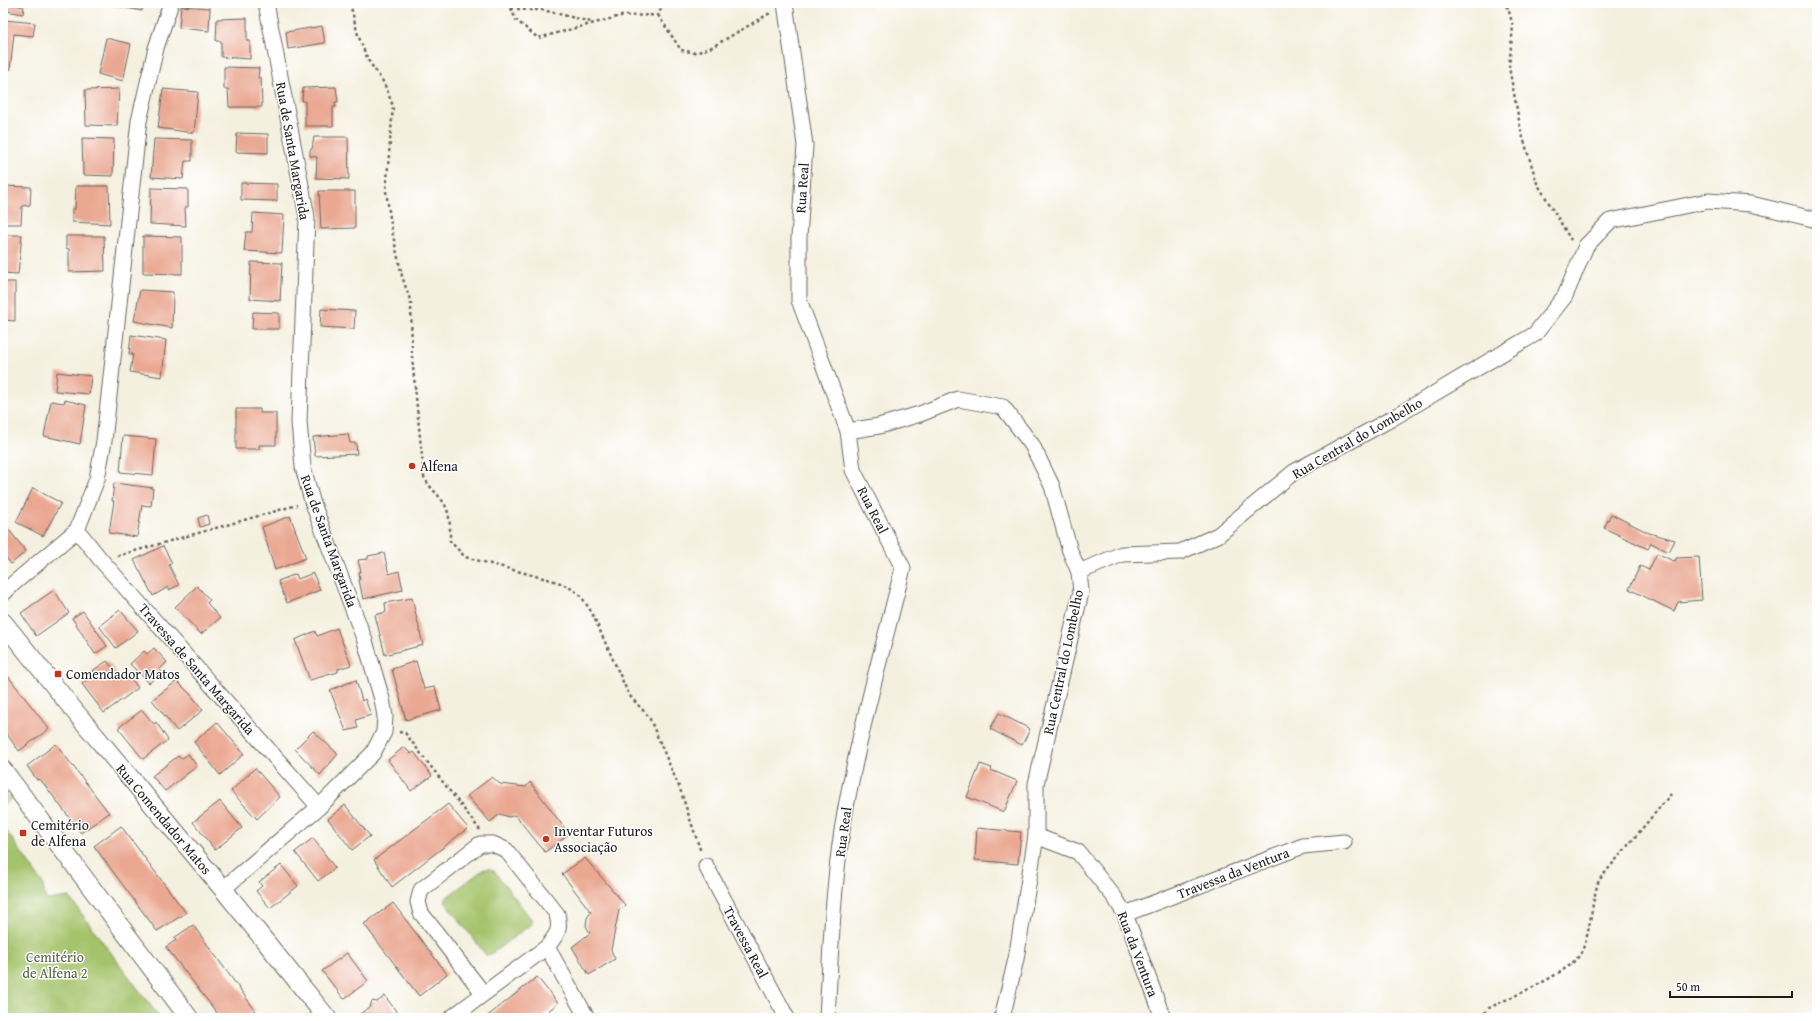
<svg xmlns="http://www.w3.org/2000/svg" width="1820" height="1021" font-family="'Gentium Book Plus',serif">
  <rect width="100%" height="100%" fill="#fff"/>
  <filter id="ink" filterUnits="userSpaceOnUse"><feTurbulence type="fractalNoise" baseFrequency=".025" numOctaves="2"/><feDisplacementMap in="SourceGraphic" scale="8" xChannelSelector="R" yChannelSelector="G"/><feConvolveMatrix kernelMatrix="1 2 1 2 8 2 1 2 1" color-interpolation-filters="sRGB"/></filter>
  <filter id="wash" filterUnits="userSpaceOnUse"><feTurbulence type="fractalNoise" baseFrequency=".012" numOctaves="4" result="noise"/><feDisplacementMap in="SourceGraphic" scale="16" xChannelSelector="R" yChannelSelector="G"/><feGaussianBlur stdDeviation="0.9" result="paint"/><feColorMatrix in="noise" values="0 0 0 0 0 0 0 0 0 0 0 0 0 0 0 0 0 1.4 0 .05"/><feComposite in="paint" operator="in"/></filter>
  <g filter="url(#wash)">
    <rect width="100%" height="100%" fill="#f4f0df"/>
    <g fill="#a4c36b" stroke="#607044">
      <polygon points="3,789 11,799 3,806"/>
      <polygon points="3,826 42,882 46,900 69,897 160,1018 3,1018"/>
      <polygon points="484,869 490,869 495,872 532,920 532,924 526,928 491,954 486,955 445,902 447,897"/>
    </g>
    <g id="blocks">
      <g fill="#eaa791">
        <polygon points="3,3 24,7 23,14 7,11 5,20 35,23 33,36 14,34 10,70 3,69"/>
        <polygon points="112,3 143,3 142,11 112,5"/>
        <polygon points="181,6 210,8 209,31 179,28"/>
        <polygon points="247,18 247,41 250,41 250,59 221,57 221,41 216,41 217,19"/>
        <polygon points="322,26 325,43 288,49 286,32"/>
        <polygon points="106,38 131,44 123,81 98,74"/>
        <polygon points="224,67 259,68 258,78 261,78 262,107 229,107 228,89 224,89"/>
        <polygon points="336,87 338,102 335,102 336,107 333,107 333,126 305,126 305,101 302,101 303,88"/>
        <polygon points="119,89 117,126 86,125 85,90"/>
        <polygon points="163,89 198,92 194,133 158,128"/>
        <polygon points="237,133 268,134 268,153 236,152"/>
        <polygon points="314,137 348,137 349,179 316,178 317,157 310,156 310,150 312,149"/>
        <polygon points="82,138 114,139 113,176 83,175"/>
        <polygon points="154,139 192,140 192,161 185,161 183,179 151,177"/>
        <polygon points="241,183 277,184 277,201 241,200"/>
        <polygon points="3,186 31,187 30,205 22,206 21,224 3,224"/>
        <polygon points="76,186 109,186 110,224 72,222 72,209 75,209"/>
        <polygon points="151,188 188,189 188,207 185,207 186,226 150,224"/>
        <polygon points="319,191 355,191 355,228 321,229"/>
        <polygon points="253,213 284,215 282,253 244,251 246,232 252,232"/>
        <polygon points="3,235 22,235 18,274 3,273"/>
        <polygon points="66,236 104,236 105,271 69,272 69,249 66,248"/>
        <polygon points="143,236 182,237 182,274 143,273"/>
        <polygon points="251,262 282,263 280,301 250,299"/>
        <polygon points="3,282 15,282 15,321 3,320"/>
        <polygon points="140,290 173,292 172,328 134,321"/>
        <polygon points="321,309 355,311 354,329 320,327"/>
        <polygon points="253,312 279,313 279,329 252,329"/>
        <polygon points="131,335 166,340 162,377 130,372 133,354 129,354"/>
        <polygon points="57,372 91,376 89,394 55,391"/>
        <polygon points="65,400 86,405 80,444 44,436 51,401 64,403"/>
        <polygon points="236,409 260,409 260,413 276,413 276,445 259,445 259,449 236,449"/>
        <polygon points="348,434 350,443 356,443 357,454 315,456 313,437"/>
        <polygon points="123,436 156,439 153,475 120,472"/>
        <polygon points="114,483 153,488 151,506 142,505 137,537 109,533 114,501 112,501"/>
        <polygon points="33,488 61,503 43,536 16,522"/>
        <polygon points="1611,514 1649,533 1675,540 1669,552 1651,543 1648,549 1604,528"/>
        <polygon points="207,515 209,524 200,527 198,518"/>
        <polygon points="290,516 306,558 275,570 262,527"/>
        <polygon points="5,525 26,551 11,564 3,554 3,527"/>
        <polygon points="163,546 172,563 169,565 179,585 169,590 168,587 153,596 134,560"/>
        <polygon points="384,553 389,574 399,571 403,590 363,599 359,580 360,580 359,572 361,572 358,560 368,559 368,556"/>
        <polygon points="1657,553 1673,561 1676,560 1676,558 1699,557 1702,600 1678,602 1674,611 1629,589 1640,566 1649,570"/>
        <polygon points="313,573 320,590 287,603 278,581 296,574 298,579"/>
        <polygon points="197,586 210,600 207,603 220,618 201,634 175,607"/>
        <polygon points="54,590 69,613 36,636 21,613"/>
        <polygon points="412,598 423,645 385,655 375,615 386,612 385,603"/>
        <polygon points="120,610 138,631 116,648 99,626"/>
        <polygon points="83,611 107,646 95,654 72,618"/>
        <polygon points="337,628 351,665 338,669 338,672 310,680 295,640 315,631 317,636"/>
        <polygon points="154,648 167,662 159,670 162,672 149,683 130,664 144,651 147,654"/>
        <polygon points="107,661 120,677 127,673 138,688 104,713 82,684 94,674 92,671"/>
        <polygon points="416,661 424,689 435,687 441,710 406,720 392,669"/>
        <polygon points="3,662 7,668 4,671 49,729 19,751 3,729"/>
        <polygon points="356,680 362,701 365,699 371,715 356,720 358,728 346,731 330,690"/>
        <polygon points="177,681 191,695 203,710 177,731 152,700"/>
        <polygon points="142,710 154,724 156,722 168,740 143,759 118,728"/>
        <polygon points="999,713 1030,729 1022,745 990,729"/>
        <polygon points="217,722 244,754 220,775 194,742"/>
        <polygon points="313,731 338,754 320,775 295,749"/>
        <polygon points="56,744 109,813 81,833 40,779 37,780 27,766"/>
        <polygon points="404,747 411,754 414,752 432,776 411,791 388,760"/>
        <polygon points="188,754 197,766 165,791 152,776 178,756 181,759"/>
        <polygon points="980,764 992,768 991,770 1017,781 1004,812 967,797"/>
        <polygon points="255,768 280,797 257,819 231,791"/>
        <polygon points="492,777 500,784 526,787 530,782 569,834 545,852 515,815 509,817 500,814 490,822 467,796"/>
        <polygon points="220,801 242,828 215,850 193,822"/>
        <polygon points="448,804 468,828 392,887 374,860"/>
        <polygon points="345,805 370,836 352,850 328,819"/>
        <polygon points="121,826 186,913 157,931 94,846"/>
        <polygon points="977,828 1021,832 1018,864 975,860"/>
        <polygon points="313,838 335,868 318,881 295,852"/>
        <polygon points="585,858 626,906 619,910 611,950 615,959 589,975 572,947 590,933 586,926 587,918 591,912 562,874"/>
        <polygon points="281,865 298,886 270,908 256,891 262,886 259,882"/>
        <polygon points="393,903 447,974 419,996 364,924"/>
        <polygon points="193,925 255,1010 243,1018 221,1018 166,947 176,940 174,938"/>
        <polygon points="347,953 368,981 344,999 322,971"/>
        <polygon points="537,977 558,1003 540,1018 485,1018"/>
        <polygon points="385,996 401,1018 354,1018 370,1007 372,1001 377,1002"/>
      </g>
    </g>
  </g>
  <g filter="url(#ink)">
    <use href="#blocks" fill-opacity="0" stroke="#686660" stroke-width="1"/>
    <g fill="none" stroke-linecap="round" stroke-linejoin="round">
      <g stroke="#686660" stroke-width="17">
        <g id="minor">
          <path d="M785,3L805,145L799,238V300L848,431L853,470L903,568C883,647 861,726 846,807C833,876 831,947 827,1018"/>
          <polyline points="848,431 879,426 920,414 958,399 1003,407 1032,445 1052,486 1070,551 1079,572 1081,592 1036,784 1036,836 1016,959 1002,1018"/>
          <polyline points="77,530 101,560 319,807"/>
          <polyline points="1079,572 1122,554 1180,552 1218,535 1294,472 1391,419 1535,334 1565,296 1586,246 1610,221 1708,201 1751,204 1817,220"/>
          <polyline points="3,594 14,583 77,530 97,479 104,441 139,121 156,48 171,3"/>
          <polyline points="1036,836 1078,852 1115,898 1125,914 1163,1018"/>
          <polyline points="706,866 787,1018"/>
          <polyline points="223,889 319,807 373,753 384,732 385,716 382,699 365,641 312,501 303,467 299,422 307,217 266,3"/>
          <polyline points="1125,914 1303,846 1344,842"/>
          <polyline points="547,947 587,1018"/>
          <path d="M451,1018L547,947C557,934 561,931 557,914L506,850L493,844H480L421,890L418,902L421,913L483,993"/>
        </g>
      </g>
      <g stroke="#686660" stroke-width="20">
        <g id="tertiary">
          <polyline points="3,622 77,714 223,889 327,1018"/>
          <polyline points="3,770 189,1018"/>
        </g>
      </g>
      <g stroke="#686660" stroke-width="2.5" stroke-dasharray="3 3" stroke-linecap="butt">
        <path d="M350,3L358,35L368,60L384,83L393,106L386,191L392,231L402,276L411,303L412,357L424,477C430,488 434,490 441,499C451,511 450,527 450,541L465,557L558,582L572,589L581,596L592,613L629,695L649,717L680,789L701,852"/>
        <polyline points="508,3 511,8 516,20 538,38 621,16 658,15 664,3"/>
        <polyline points="1501,3 1508,8 1513,26 1509,67 1521,131 1537,183 1571,240"/>
        <polyline points="511,8 526,10 543,10 591,22"/>
        <polyline points="658,15 681,50 696,53 712,47 772,12"/>
        <polyline points="117,556 297,505"/>
        <polyline points="399,732 405,733 480,830"/>
        <path d="M1481,1018L1489,1008C1512,996 1572,973 1582,951C1591,931 1591,902 1599,880L1671,794"/>
      </g>
      <use href="#minor" stroke="#fff" stroke-width="15"/>
      <use href="#tertiary" stroke="#fff" stroke-width="18"/>
    </g>
  </g>
  <g fill="#c8321e" stroke="#fff" stroke-width="1.5">
    <circle cx="412" cy="466" r="4"/>
    <rect x="54" y="670" width="8" height="8" rx="2"/>
    <rect x="19" y="829" width="8" height="8" rx="2"/>
    <circle cx="546" cy="839" r="4"/>
  </g>
  <g text-anchor="middle" stroke-width="3" stroke-linejoin="round" paint-order="stroke">
    <g font-size="14" fill="#1c1c1c" stroke="#fff">
      <text transform="translate(293 151) rotate(80)" y="5">Rua de Santa Margarida</text>
      <text transform="translate(802 188) rotate(-86)" y="5">Rua Real</text>
      <text transform="translate(1357 438) rotate(-30)" y="5">Rua Central do Lombelho</text>
      <text transform="translate(873 510) rotate(63)" y="5">Rua Real</text>
      <text transform="translate(329 541) rotate(70)" y="5">Rua de Santa Margarida</text>
      <text transform="translate(1063 662) rotate(-78)" y="5">Rua Central do Lombelho</text>
      <text transform="translate(197 669) rotate(49)" y="5">Travessa de Santa Margarida</text>
      <text transform="translate(164 819) rotate(50)" y="5">Rua Comendador Matos</text>
      <text transform="translate(843 832) rotate(-82)" y="5">Rua Real</text>
      <text transform="translate(1233 873) rotate(-21)" y="5">Travessa da Ventura</text>
      <text transform="translate(746 942) rotate(62)" y="5">Travessa Real</text>
      <text transform="translate(1138 954) rotate(69)" y="5">Rua da Ventura</text>
    </g>
    <g font-size="14" fill="#1c1c1c" stroke="#fff" text-anchor="start">
      <text x="420" y="471">Alfena</text>
      <text x="66" y="679">Comendador Matos</text>
      <text x="31" y="830">Cemitério<tspan x="31" dy="16">de Alfena</tspan></text>
      <text x="554" y="836">Inventar Futuros<tspan x="554" dy="16">Associação</tspan></text>
    </g>
    <g font-size="14" fill="#525f3c" stroke="#fff">
      <text x="55" y="962">Cemitério<tspan x="55" dy="16">de Alfena 2</tspan></text>
    </g>
  </g>
  <rect width="1820" height="1021" fill="none" stroke="#fff" stroke-width="16"/>
  <path d="M1670 991v6h122v-6" fill="none" stroke="#1c1c1c" stroke-width="2"/>
  <text x="1676" y="991" font-size="12" fill="#1c1c1c" stroke="#ffffff" stroke-width="3" paint-order="stroke">50 m</text>
</svg>
